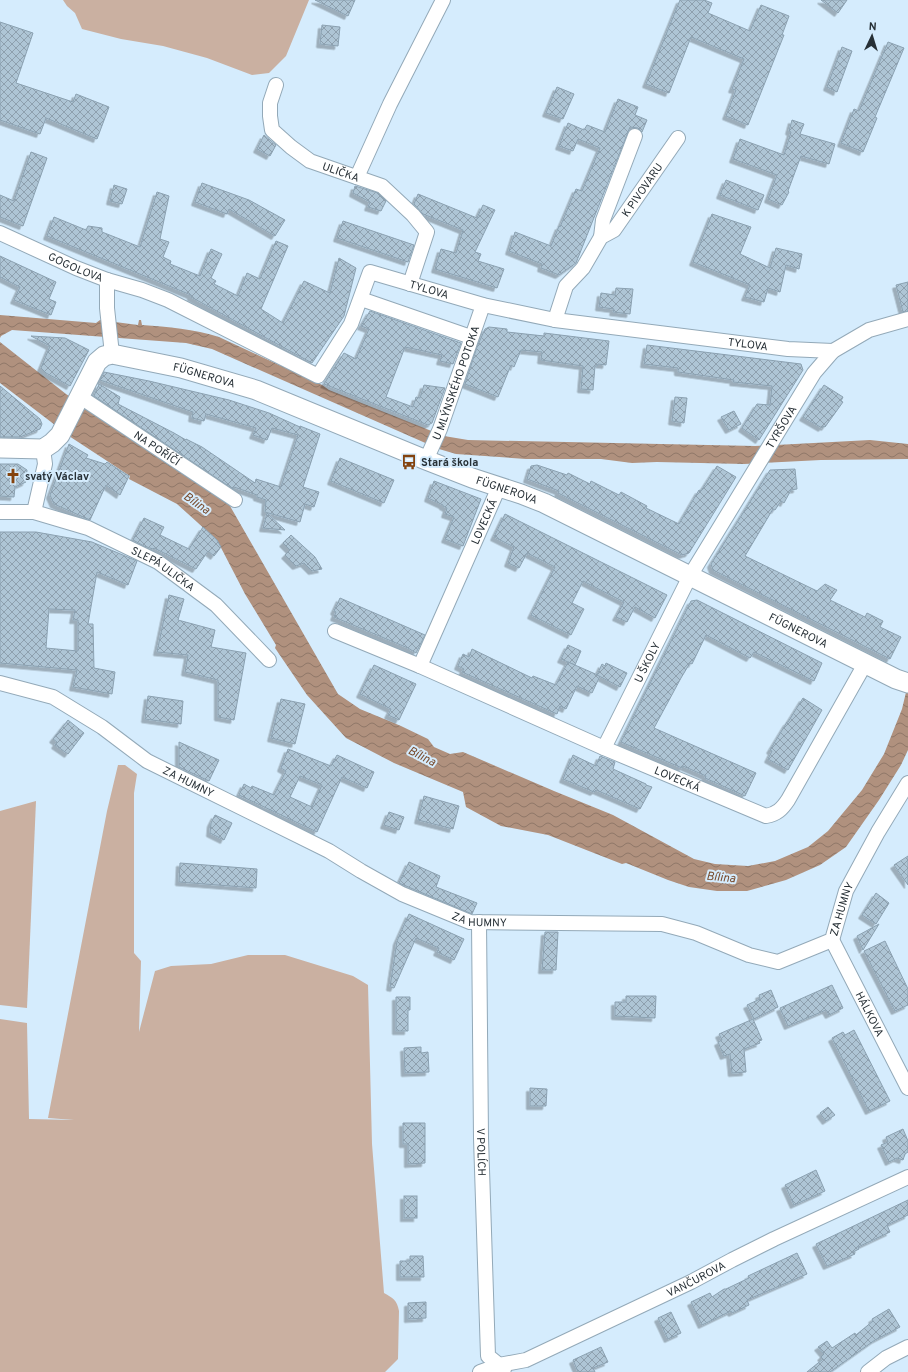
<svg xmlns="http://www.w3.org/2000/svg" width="908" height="1372" font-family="Overpass,sans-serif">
  <defs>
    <pattern id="water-waves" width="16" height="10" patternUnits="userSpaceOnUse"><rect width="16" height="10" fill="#b0917e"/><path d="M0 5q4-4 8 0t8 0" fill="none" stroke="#8f7768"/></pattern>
    <pattern id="building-cross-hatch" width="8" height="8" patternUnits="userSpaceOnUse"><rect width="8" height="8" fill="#aec5d5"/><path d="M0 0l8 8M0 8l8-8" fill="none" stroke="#8ea0ae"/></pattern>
    <filter id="shadow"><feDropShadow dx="-3.5" dy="3.5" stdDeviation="0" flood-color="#0004"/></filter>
  </defs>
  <rect width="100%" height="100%" fill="#d5ecfd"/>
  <g fill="#cab0a1">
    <polygon points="63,0 309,0 286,56 269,73 252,75 207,58 163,46 121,39 82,29 75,13 67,6"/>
    <path d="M118,765H125L137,774L134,793V953L141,961L139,1032L155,971L171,966L211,964L248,955H285L353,976L368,985L372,1144L384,1293C393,1298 397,1300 399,1311L398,1359L385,1372H0V1019L27,1023L29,1119L74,1120L48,1118L107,811Z"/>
    <polygon points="36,801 27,1008 0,1005 0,811"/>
  </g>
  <g fill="url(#water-waves)">
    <path d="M0,315L96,323L100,320L138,325L139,320H141L142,325C168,327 194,329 219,337L322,385L329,390L444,436L468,440L755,446L870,440L908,444V459L821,460L744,464L657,462L632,463L601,459H526L456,454L439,449L212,349L186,343L12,330L1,336L0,338Z"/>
    <polygon points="0,342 66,394 215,493 230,506 338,694 360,709 401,726 428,739 434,747 450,754 463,752 554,791 613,815 694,859 715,864 748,866 775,861 808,847 828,831 862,790 884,754 902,709 908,684 908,750 901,765 879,800 846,847 820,865 786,880 747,891 717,891 689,887 668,880 626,863 622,864 548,835 501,826 466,807 463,792 394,763 346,738 307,695 275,648 276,645 245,594 217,540 177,504 129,479 130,476 72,438 0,383"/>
  </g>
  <g fill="url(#building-cross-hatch)" stroke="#8ba1b1" fill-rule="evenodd" filter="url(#shadow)">
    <polygon points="315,0 355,0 348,16"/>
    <polygon points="680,0 704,0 712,3 708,13 750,31 761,5 789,16 782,35 784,35 748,125 726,116 736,90 732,89 744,59 691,37 669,93 646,84"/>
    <polygon points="821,0 847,0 838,13"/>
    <polygon points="0,22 33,33 16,83 73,102 76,94 109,107 97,139 46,118 40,134 0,120"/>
    <polygon points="322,25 340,27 338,46 320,44"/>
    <polygon points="888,42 904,48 875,117 877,118 863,152 841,143 854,109 859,111"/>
    <polygon points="842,47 852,51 837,92 827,87"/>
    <polygon points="557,87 574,94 563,119 546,113"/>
    <polygon points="618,99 638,107 635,115 647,120 642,132 638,128 630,127 576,263 559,275 541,268 542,264 509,251 515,232 551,246 559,226 560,227 576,189 582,191 600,148 578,139 573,151 559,146 568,123 584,130 587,125 605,132"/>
    <polygon points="792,120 804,124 800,134 835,144 829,164 801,156 788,191 789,192 782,205 768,199 777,175 733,159 740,139 784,155 791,132 789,131"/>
    <polygon points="264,135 276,145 270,156 257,149"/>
    <polygon points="31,152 47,158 23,226 0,217 0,195 14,201"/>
    <polygon points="726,180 764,195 758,210 720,195"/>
    <polygon points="202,183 249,200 285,220 275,236 229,209 227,214 195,202"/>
    <polygon points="114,185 127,189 122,204 110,201"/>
    <polygon points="355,186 378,193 386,201 381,211 368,207 370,202 353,193"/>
    <polygon points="157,192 169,196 160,239 169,242 163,257 171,261 170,264 200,276 211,249 222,254 211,278 216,281 214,284 238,296 247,273 260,279 276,241 288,246 261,309 283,323 304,281 330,293 339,258 356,268 344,316 312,363 191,297 191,295 47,236 54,217 86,230 88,226 102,228 102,232 140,247"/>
    <polygon points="418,194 477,218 483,205 495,210 475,252 481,254 478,261 504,269 497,288 435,269 441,249 456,253 463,230 423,214 414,204"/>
    <polygon points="712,214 751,227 740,254 770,268 776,248 802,254 799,269 786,265 780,292 768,288 764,302 745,297 750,285 693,262"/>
    <polygon points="343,221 414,245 408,262 337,238"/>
    <polygon points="0,256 56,282 49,299 56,302 51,315 14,300 20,287 0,277"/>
    <polygon points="908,282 908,311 903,312 896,285"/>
    <polygon points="616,288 633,289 630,314 613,312 614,309 599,307 601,293 615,295"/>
    <polygon points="370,311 461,343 453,364 440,361 442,355 405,347 386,397 413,407 416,397 420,398 424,385 445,388 432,423 428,425 324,384 344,353 356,359 369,329 361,326"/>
    <polygon points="489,327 507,329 507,332 544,336 544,333 609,341 606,365 598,364 597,366 595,366 593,390 581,389 583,366 541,360 542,352 521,350 514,367 511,365 498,397 465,384 477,347 485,329"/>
    <polygon points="31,336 65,338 89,350 70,386 46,373 41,368 50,346"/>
    <polygon points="647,345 801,364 803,370 759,440 742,428 757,404 770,405 772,386 733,382 734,380 678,372 678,368 644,364"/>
    <polygon points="104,372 149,381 229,400 269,413 300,427 300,426 320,434 303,487 319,492 314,507 305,504 300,522 265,512 266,500 257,497 257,495 234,487 233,489 94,396 99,384 120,397 118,404 174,433 186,440 186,439 202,447 255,483 256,479 281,487 298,435 272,428 267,440 253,435 256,428 206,414 204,421 192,418 193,412 100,380"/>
    <polygon points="824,385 843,397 841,401 843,402 825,427 823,426 822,428 803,417"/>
    <polygon points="0,386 40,419 42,424 40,429 20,437 0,437"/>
    <polygon points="675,397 687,398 684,423 672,421"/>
    <polygon points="734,411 741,424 729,430 721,417"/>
    <polygon points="69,444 88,455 86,458 105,464 107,462 129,476 120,495 106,485 90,520 54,504 50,495"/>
    <polygon points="340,458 394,480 384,503 331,481"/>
    <polygon points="0,464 18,464 27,470 26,482 15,487 14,497 0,496"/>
    <polygon points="537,465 567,475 568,473 590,484 591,481 619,495 621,492 647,506 646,508 679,524 699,490 701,491 717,466 736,477 689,553 682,555 558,493 559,491 527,479 531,466"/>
    <polygon points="795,469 797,489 791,490 784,503 781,501 775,510 773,509 745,556 817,591 825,584 837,590 830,600 865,617 867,613 883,621 880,627 901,637 890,659 713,570 711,564 770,470"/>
    <polygon points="434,481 481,499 463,546 445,539 454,517 445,514 447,508 443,506 443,505 428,498"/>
    <polygon points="267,513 285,530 263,528"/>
    <polygon points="505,514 667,595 655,618 635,607 627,622 616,617 624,602 583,581 572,603 584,609 571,635 531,615 555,567 527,553 519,568 508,563 514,547 494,537"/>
    <polygon points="144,518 164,527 160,535 189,549 203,527 217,540 221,547 214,556 208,551 196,569 154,548 153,549 144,546 133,540"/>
    <path d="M0,532H36L92,542L137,561L128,585L97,572L88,624H93L94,668L115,672L112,694L73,687L77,670L0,663ZM49,609L75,610L73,620H78V651L46,648Z"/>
    <polygon points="291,535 315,557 322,569 312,571 304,563 296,566 285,555 290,550 283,543"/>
    <polygon points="169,595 184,599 178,620 215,630 211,647 246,653 234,720 218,717 218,680 185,672 188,655 157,652"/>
    <polygon points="340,598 425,635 416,653 408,648 334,617 336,612 334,611"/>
    <polygon points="697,600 822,663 814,681 754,652 750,658 706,635 692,664 690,663 681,678 654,728 756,773 745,796 705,778 706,776 683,766 682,768 621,742 691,601"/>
    <polygon points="568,645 581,651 575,665 561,659"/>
    <polygon points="472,649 532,678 533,676 556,685 568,662 600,676 592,693 577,686 566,709 560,706 557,714 462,672 464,669 458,666 463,654 469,657"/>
    <polygon points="606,663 627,673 620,687 597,675 602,664 605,666"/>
    <polygon points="374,665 416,684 399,720 388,715 391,709 360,694"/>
    <polygon points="148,696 183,701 181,724 145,719"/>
    <polygon points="803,698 822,710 788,770 768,759 772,751 770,750 787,722 788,722"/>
    <polygon points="281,699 305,704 295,744 271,738"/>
    <polygon points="68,720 84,733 68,754 55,745 57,742 53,739"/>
    <polygon points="179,742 219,760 209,781 179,767"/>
    <path d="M288,749L331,766L337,755L374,772L367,788L342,777L317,832L239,795L244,784L251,788L252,786L274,795L286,771L281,768ZM300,776L322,785L312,807L290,797Z"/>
    <polygon points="573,755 596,766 600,756 615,762 613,769 646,784 646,785 652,787 640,809 596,790 594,792 563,779"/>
    <polygon points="424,796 459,806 453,829 418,820"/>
    <polygon points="389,812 404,817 399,830 384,825"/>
    <polygon points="215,815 232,823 224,840 210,833 211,823"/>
    <polygon points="908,856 908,885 894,865"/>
    <polygon points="409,862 440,876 436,887 477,903 472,914 399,883"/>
    <polygon points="180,863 257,869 256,888 179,882"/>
    <polygon points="876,893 889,903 876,924 862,915"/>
    <polygon points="409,914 464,939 454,960 437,952 439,948 416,938 394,988 390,987 397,941"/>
    <polygon points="879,924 863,950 857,936"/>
    <polygon points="545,932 558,932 556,970 542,970"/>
    <polygon points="885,941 908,989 908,1005 895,1011 864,951"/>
    <polygon points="832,985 843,1008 829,1015 826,1010 788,1026 780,1008"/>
    <polygon points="771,990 778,1007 754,1019 747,1005 760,999 759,995"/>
    <polygon points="626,996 656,996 655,1018 615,1016 615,1002 626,1002"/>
    <polygon points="396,997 410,997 410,1010 408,1010 408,1031 396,1031"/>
    <polygon points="753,1019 762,1040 759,1041 760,1043 744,1049 746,1072 732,1073 730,1054 724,1056 718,1042 722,1040 719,1034"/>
    <polygon points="854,1030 890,1101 869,1111 832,1038 843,1032 845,1035"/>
    <polygon points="421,1047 421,1053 428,1052 429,1072 405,1073 404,1048"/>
    <polygon points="530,1088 547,1089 546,1106 530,1106"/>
    <polygon points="828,1107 835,1115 826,1121 820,1113"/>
    <polygon points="403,1123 425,1123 425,1163 408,1164 408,1144 403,1144"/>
    <polygon points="903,1129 908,1141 908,1152 905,1154 903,1160 897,1158 889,1162 881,1145 888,1142 886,1137"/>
    <polygon points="816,1170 825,1191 794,1205 785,1185"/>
    <rect x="404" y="1196" width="13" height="22"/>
    <polygon points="908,1200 908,1215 887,1225 890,1232 858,1247 859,1249 853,1252 855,1254 827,1266 816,1244"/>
    <polygon points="797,1253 807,1274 747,1300 749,1305 732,1313 731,1311 702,1325 691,1302 710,1293 712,1297 724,1289 726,1289 749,1278 748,1276"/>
    <polygon points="410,1256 423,1256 424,1277 400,1277 400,1261 410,1261"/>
    <polygon points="426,1302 426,1318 408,1319 408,1303"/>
    <polygon points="889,1309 900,1327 875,1340 830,1372 807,1372 823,1359 821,1357 824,1354 818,1347 827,1341 832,1348 855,1333 856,1335 873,1321 872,1319"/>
    <polygon points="671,1312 681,1333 668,1339 658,1318"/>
    <polygon points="601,1347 608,1362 593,1368 595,1372 578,1372 573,1360"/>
  </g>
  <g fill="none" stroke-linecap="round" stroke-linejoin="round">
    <g stroke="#93a9b8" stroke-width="16">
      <g id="street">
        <path id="s1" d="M276,85L270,103V116L272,130L291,147L310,161L382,186L413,215L427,232L410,284"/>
        <polyline points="357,177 390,104 443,0"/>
        <path id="s2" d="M0,233L76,268L107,280L142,290L168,300L318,376L351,324L370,272L483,305L555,320L788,349L833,351"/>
        <polyline points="601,237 603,220 635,136"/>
        <polyline points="107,280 107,308 112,354"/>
        <polyline points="361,299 471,337"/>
        <path id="s3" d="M555,320L566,286L583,268L601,237L614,230L678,138"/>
        <path id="s4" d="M79,396L235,500"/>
        <path id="s5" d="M426,460L440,429L483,305"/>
        <path id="s6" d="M0,512H34L88,528L158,562L216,605L269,660"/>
        <polyline points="34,512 45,464 43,449"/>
        <path id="s7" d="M335,631L420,666L604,748L766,816C777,814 782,809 788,800L865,664"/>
        <path id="s8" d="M420,666L499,487"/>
        <path id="s9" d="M0,683L53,697L102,727L147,761L329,851L361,871L402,894L470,922L662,924L696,933L749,955L778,962L832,940L846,891L878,832L908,783"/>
        <path id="s10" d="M604,748L690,576L814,373L833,351L869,330L908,319"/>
        <path id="s11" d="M479,922L481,1138L488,1356L504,1369"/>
        <path id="s12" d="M832,940L908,1088"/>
        <path id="s13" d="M480,1372L499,1365L526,1360L691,1282L732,1260L774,1239L908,1177"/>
        <polyline points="868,1372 886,1358 908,1347"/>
      </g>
    </g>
    <g stroke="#93a9b8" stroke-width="21">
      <g id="secondary">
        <path id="s14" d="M0,448L43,449L52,443L60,435L97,362L104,356L112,354L181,368L256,390L426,460L472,478L521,494L544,503L896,679L908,683"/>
      </g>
    </g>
    <use href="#street" stroke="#fff" stroke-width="14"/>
    <use href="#secondary" stroke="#fff" stroke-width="19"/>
  </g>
  <defs>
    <g id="bus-bare" transform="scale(1.2)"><path d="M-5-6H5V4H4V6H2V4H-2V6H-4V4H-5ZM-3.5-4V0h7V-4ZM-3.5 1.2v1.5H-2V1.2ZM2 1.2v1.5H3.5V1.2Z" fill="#84430e" stroke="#d5ecfd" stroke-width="2.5" paint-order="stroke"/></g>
    <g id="church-bare" transform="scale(1.2)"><path d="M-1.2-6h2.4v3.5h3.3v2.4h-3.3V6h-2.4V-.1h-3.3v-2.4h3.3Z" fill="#84430e" stroke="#d5ecfd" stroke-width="2.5" paint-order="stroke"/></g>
  </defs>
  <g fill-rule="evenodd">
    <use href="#bus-bare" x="409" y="462"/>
    <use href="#church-bare" x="13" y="476"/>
  </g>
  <g text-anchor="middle" stroke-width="4" stroke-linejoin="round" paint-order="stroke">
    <g font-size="11" fill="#273036" stroke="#d5ecfd">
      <text dy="4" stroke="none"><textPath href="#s1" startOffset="128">ULIČKA</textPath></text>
      <text dy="4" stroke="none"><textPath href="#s3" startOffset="160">K PIVOVARU</textPath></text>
      <text dy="4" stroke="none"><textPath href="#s2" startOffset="83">GOGOLOVA</textPath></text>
      <text dy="4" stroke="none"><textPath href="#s2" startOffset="528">TYLOVA</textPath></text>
      <text dy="4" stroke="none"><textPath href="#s2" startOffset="852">TYLOVA</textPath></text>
      <text dy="4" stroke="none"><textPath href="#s14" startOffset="259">FÜGNEROVA</textPath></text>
      <text dy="4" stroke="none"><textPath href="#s5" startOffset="83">U MLÝNSKÉHO POTOKA</textPath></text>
      <text dy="4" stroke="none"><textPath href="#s10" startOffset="367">TYRŠOVA</textPath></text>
      <text dy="4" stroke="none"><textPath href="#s4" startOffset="94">NA POŘÍČÍ</textPath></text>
      <text dy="4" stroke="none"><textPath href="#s14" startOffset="583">FÜGNEROVA</textPath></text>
      <text dy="4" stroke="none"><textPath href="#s8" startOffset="158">LOVECKÁ</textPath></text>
      <text dy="4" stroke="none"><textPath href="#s6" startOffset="176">SLEPÁ ULIČKA</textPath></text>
      <text dy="4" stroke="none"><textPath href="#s14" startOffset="907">FÜGNEROVA</textPath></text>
      <text dy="4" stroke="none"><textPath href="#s10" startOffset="96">U ŠKOLY</textPath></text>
      <text dy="4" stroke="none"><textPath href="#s7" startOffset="373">LOVECKÁ</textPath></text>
      <text dy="4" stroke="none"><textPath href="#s9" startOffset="215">ZA HUMNY</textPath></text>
      <text dy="4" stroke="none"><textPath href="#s9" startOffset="935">ZA HUMNY</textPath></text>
      <text dy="4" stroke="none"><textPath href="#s9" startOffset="539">ZA HUMNY</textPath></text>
      <text dy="4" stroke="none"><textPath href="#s12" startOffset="83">HÁLKOVA</textPath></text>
      <text dy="4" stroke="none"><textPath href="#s11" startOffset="230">V POLÍCH</textPath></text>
      <text dy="4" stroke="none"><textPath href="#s13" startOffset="236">VANČUROVA</textPath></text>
    </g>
    <g font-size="11" font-weight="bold" fill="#273036" stroke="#d5ecfd" text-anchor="start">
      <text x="421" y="466">Stará škola</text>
      <text x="25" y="480">svatý Václav</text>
    </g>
    <g font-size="12" font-style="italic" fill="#784a2c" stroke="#d5ecfd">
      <text transform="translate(197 503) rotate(35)" y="4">Bílina</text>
      <text transform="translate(422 756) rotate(27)" y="4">Bílina</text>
      <text transform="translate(721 877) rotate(5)" y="4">Bílina</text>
    </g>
  </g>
  <g transform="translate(872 36) rotate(4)" stroke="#d5ecfd" stroke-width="3" paint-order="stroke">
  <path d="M0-3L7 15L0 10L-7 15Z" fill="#273036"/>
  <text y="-6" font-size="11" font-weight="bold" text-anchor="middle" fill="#273036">N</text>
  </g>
</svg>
